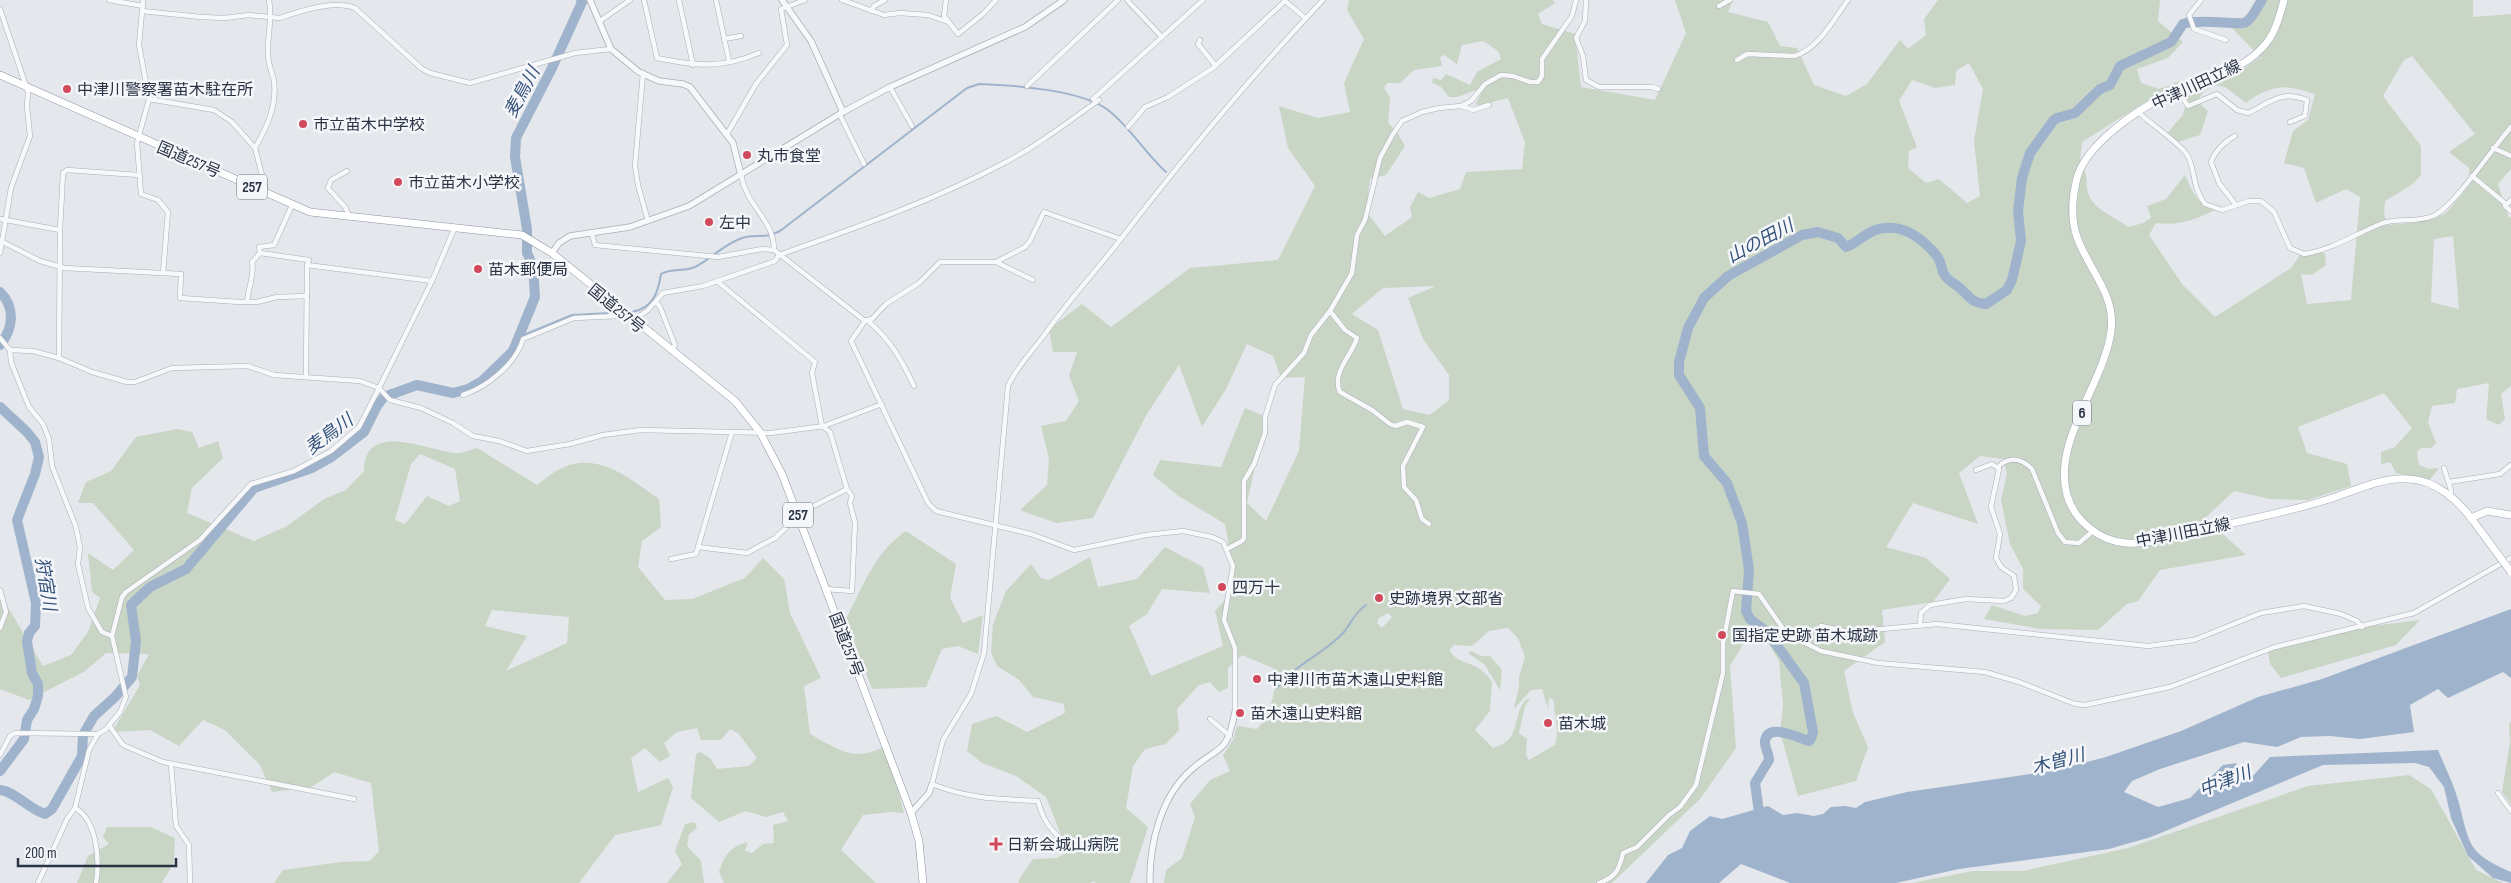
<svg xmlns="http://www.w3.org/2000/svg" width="2511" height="883" font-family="'Sofia Sans Condensed','Noto Sans JP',sans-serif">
  <rect width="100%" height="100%" fill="#e4e7ec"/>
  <g fill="#c9d6c5" fill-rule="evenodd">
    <path d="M1349,0H1553L1555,3L1538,14L1542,24L1575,34L1581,87L1655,100L1686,33L1675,0H1733L1728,12L1768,22L1780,46L1797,48L1814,85L1846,96L1867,84L1900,40L1908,49L1926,35L1924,19L1938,0H2160L2158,21L2183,42L2168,58L2137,69L2141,83L2159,89L2180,81L2193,90L2245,68L2260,57L2230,26L2250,24L2263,0H2473V17L2511,14V169L2498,184L2509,218L2511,217V386L2501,394L2505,419L2499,425L2486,419L2489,383L2457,389L2455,403L2432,406L2428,422L2436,443L2431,448H2421L2417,452L2419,465L2429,469L2439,468L2429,481L2396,473L2390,462L2381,464V452L2395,447L2412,428L2384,393L2298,427L2307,453L2347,464L2351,486L2308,500L2270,499L2234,491L2205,518L2246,555L2160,570L2138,601L2127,604L2098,630L2041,629L1984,619L1992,605L2025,616L2038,613L2041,606L2023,589V569L2010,544L2001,500L2007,473L2003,459L1980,456L1959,473L1978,524L1913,503L1886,547L1926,558L1950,579L1933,602L1882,610L1885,642L1844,671L1853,713L1868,747L1856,781L1798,796L1780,732L1783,705L1779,661L1756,623L1730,666L1736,748L1700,799L1612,883H1164L1166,870L1182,858L1195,817L1190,804L1210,780L1230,771L1223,755L1233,740L1237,726L1257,729C1271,713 1278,689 1273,668L1242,655L1228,668V688L1219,692L1210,682L1199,685L1177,709L1179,730L1166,744L1145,749L1133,766L1126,808L1148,827L1130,883H1096L1094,881L1090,883H1019L1018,881L1033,859L1057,858L1068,852L1046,797L1016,776L982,763L967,751L972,724L996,716L1027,732L1065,713L1064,704L1033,697L1019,680L997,666L991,652L993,624L1006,591L1031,564L1041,578L1049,580L1090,557L1098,587L1137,579L1165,547L1203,567L1210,593L1162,589L1147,614L1129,626L1151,676L1223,646L1215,611L1236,587L1225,524L1177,495L1153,475L1160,460L1221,467L1245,408L1266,417L1247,503L1266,521L1299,451L1305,377L1281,378L1273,356L1247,344L1226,389L1202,427L1179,365L1147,414L1093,518L1056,523L1020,510L1047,485L1049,459L1041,426L1066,421L1079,401L1069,376L1077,352H1053L1049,329L1082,304L1111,327L1190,268L1278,260L1315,186L1288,148L1279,106L1318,118L1350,112L1344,83L1364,39L1347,10ZM1483,41L1498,51L1501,59L1477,72L1470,85L1446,74L1441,80L1433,78L1432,83L1441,87L1449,97H1457L1476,90L1481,94L1476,103L1477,106L1508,98L1525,143L1522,169L1466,172L1460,189L1429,198L1418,192L1410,207L1412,217L1385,236L1366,211L1370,179L1386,175L1405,146L1397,132L1388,123L1390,98L1384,87L1388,83H1400L1414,70L1442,66L1440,57L1444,55L1457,64L1462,45ZM2412,56L2475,134L2449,152L2469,168L2470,185L2445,214L2419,222L2387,225L2384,213L2385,201L2413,184L2421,175V146L2383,96L2404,60ZM1969,63L1983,89L1974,141L1980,196L1967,203L1939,179L1926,183L1908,168L1909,151L1917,147L1899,101L1912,80L1935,88L1955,85L1956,71ZM2214,85L2225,87L2246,103C2272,84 2286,84 2315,94L2308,120L2293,131L2284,163L2304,168L2316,203L2346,189L2360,197L2351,300L2307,304L2301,274L2312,275L2326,265L2325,254L2319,251L2309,255H2300L2291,268L2215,317L2182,284L2149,235L2156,223C2179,226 2194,220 2215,210C2197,204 2192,191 2185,175L2166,199L2147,206L2151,218L2143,223L2128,227C2117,218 2094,210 2089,195C2084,182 2090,176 2080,162L2082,142L2155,96L2173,89L2186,103L2183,115L2168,132L2178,142L2200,135L2208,111L2197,101L2205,90ZM2453,236L2459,309H2458L2431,302L2434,239ZM1436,286L1408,298L1423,339L1449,375V400L1430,415L1403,409L1378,330L1352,314L1383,288ZM1388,613L1392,617L1382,628L1377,623L1379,618ZM1508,628L1518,638L1525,657L1519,677V686L1514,709L1531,690L1542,689L1548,709L1549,697L1554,701C1554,717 1560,729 1555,745L1529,760L1526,755L1527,739L1519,733L1525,706L1530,698C1515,703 1519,731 1507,741C1503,745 1497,746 1493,748L1475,730L1490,711L1492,682C1477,658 1460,668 1449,650L1454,645L1472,646L1489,631Z"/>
    <path d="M177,429L192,432L199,448L218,441L223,458L192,488L187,513L254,541L287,526L324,499L346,490L364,471C364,420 427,450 454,453C461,454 470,450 477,448L537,485C545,479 553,472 562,468C599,451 631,480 659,499L661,527L642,541L638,567L665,600L692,599L745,578L763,558L784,579L790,613L821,678L804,686L810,734C836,748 854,763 883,747L896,782L904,813L890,812L863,815L841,850L876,883H724L719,872C725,854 730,847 748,842L745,851L752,853L763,844L774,843L773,825L788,821L783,812L766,817L746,811L719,822L691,798L696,754L700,752L710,758L717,769L749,766L757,758L738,733L730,729L721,740H701L697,728L677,732L664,743L670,756L660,762L645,748L631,758L638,792L668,778L673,787L661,825L615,835L579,883H274L283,870L341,862L370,861L379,851L371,783L334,772L312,787L272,792L260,765L225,730L203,720L179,746L150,730L112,732L140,685L137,676L149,654L106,653L85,671L29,700L0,689V594L43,666L71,655L88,632L100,598L92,592L88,553L113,570L134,550L93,503H78L86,482L111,471L136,437ZM420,454L455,469L460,501L449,506L427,496L405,524L395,520L411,464ZM492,610L569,617L567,643L506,671L527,636L485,626Z"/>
    <path d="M906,531L956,564L950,598L963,623L983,615L978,654L958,646L942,649L926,687L872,689L846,619C863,586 875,552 906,531Z"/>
    <polygon points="2420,620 2396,645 2281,678 2270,664 2268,650 2332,631"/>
    <polygon points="1471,651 1481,656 1490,656 1502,670 1500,690 1485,665 1468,653"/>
    <polygon points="2511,722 2511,804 2502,792 2510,742 2509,724"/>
    <polygon points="2409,775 2431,789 2476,870 2503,883 1912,883 1973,871 2023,871 2128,848 2308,786"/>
    <polygon points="695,822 697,828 689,834 687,846 701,861 704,883 667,883 682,864 675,851 685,824"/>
    <polygon points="107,827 151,827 175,838 174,862 162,883 77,883 88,856 109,844 103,837"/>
  </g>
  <path fill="#9fb4cc" d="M2511,609V678L2503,672L2448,698L2438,689L2410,705L2414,732L2360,739L2330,736L2301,737L2277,747L2244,742L2160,769L2132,781L2124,792L2158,807L2190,798L2223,765L2237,763L2230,775L2218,786L2221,789L2238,778L2253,776L2270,757L2438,750C2445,767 2454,785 2459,803C2470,846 2468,853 2511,872V883L2493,878L2468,856L2451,818L2444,787L2429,767L2415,763L2323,765L2151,837L2109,849L1959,869L1896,883H1790L1741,864L1719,883H1646L1668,855L1682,848L1690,831L1710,816L1722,819L1768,806L1783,815L1797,813L1814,816L1823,814L1831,807L1845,806L1856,808L1865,802L1907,792L2052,771L2106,757L2181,731L2258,697L2322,679Z"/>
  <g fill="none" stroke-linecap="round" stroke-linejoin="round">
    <g stroke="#9fb4cc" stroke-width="2">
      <polyline points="577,0 579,7"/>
      <path d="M632,312C653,308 658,293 661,274C671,268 684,272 695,267C711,259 724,244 742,238C756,233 763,240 780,231L967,88L979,84C1013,85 1082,90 1108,110C1130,127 1145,153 1166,172"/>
      <polyline points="519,337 572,315 610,313"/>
      <path d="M1277,688C1296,663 1323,655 1344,632C1351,623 1356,611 1366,605"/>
    </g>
    <g stroke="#9fb4cc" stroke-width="10">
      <path d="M0,292C16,308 13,329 0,345"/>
      <polyline points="0,407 27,432 35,442 39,457 35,474 17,520 36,603 35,626 29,633 27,641 32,673 38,684 38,696 34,709 27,720 24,739 0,771"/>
      <path d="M0,790C14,791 29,809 45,814L52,809L82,756L83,735L94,716L115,697L132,677L136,641L131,605L150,587L186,569L254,488L312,468L330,458L364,432L377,406L384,397L417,385L453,393L468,389L482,381L513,351L535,297L533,266L527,253V229L515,157L516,138L552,68L583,0"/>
      <path d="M1760,820L1755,783L1769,760C1769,753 1764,747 1765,741C1768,722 1799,738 1809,741L1811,739L1813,732L1804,683L1768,633L1750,619L1746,611L1749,570L1742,523L1727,483L1704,456L1700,408L1679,375V362L1688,328L1704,298L1728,276L1802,235L1818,232L1838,238L1846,247C1858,243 1865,232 1879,229C1903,223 1923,239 1937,256C1941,261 1941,269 1944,274C1948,282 1955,283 1961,289C1970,297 1972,303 1986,304L2007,290L2012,280L2021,241L2018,211L2022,178L2030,153L2053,121L2057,118L2075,113L2100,89L2110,85L2120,66L2171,42L2183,24C2200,18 2240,26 2246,22C2252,19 2257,7 2262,0"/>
    </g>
    <g stroke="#a9aeb7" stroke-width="5.5">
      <g id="minor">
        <polyline points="109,0 143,6"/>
        <polyline points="143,0 139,45 149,99 137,143 141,194 158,200 168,212 163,273"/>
        <path d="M644,0L657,58C696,66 721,69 759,53"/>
        <polyline points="679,0 693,65"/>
        <polyline points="716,0 729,61"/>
        <polyline points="842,0 884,15 900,13 928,15 948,22"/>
        <polyline points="946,0 944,16 958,34 983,14 996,0"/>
        <polyline points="1127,0 1162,37"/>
        <polyline points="1284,0 1304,17"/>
        <polyline points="1586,0 1585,21 1576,38 1583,56 1586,80 1599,87 1652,87 1658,89"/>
        <polyline points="2201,0 2189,15 2194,29 2226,40"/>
        <polyline points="1719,6 1730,0"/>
        <polyline points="0,9 28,92 27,107 30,136 11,188 0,253"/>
        <path d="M142,11L201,17L224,18L249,15L280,18C303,10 334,0 355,8L421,68L430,73L470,83L575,53L611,49"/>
        <polyline points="871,11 874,6 885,0"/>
        <polyline points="600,21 630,0"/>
        <polyline points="724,39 741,36"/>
        <polyline points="1200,40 1198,44 1215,65"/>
        <path d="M1737,60L1747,54L1794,56C1818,50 1834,19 1848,0"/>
        <polyline points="643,73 635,166 638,185 648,221"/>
        <polyline points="1027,86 1118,0"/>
        <polyline points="890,87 912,126"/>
        <path d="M2178,91L2188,106L2217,94L2237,110L2248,113C2271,102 2281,90 2307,100L2305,116L2290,122"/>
        <polyline points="149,99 214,110 232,122 255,148"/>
        <polyline points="1093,99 1203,0"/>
        <polyline points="1461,106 1473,110 1489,105"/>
        <path d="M2138,112C2152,125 2175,140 2186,153C2196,167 2191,186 2205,204L2222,210L2249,201H2261L2274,212L2290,248L2304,254C2332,250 2357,233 2383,223C2399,218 2417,223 2433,216C2453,208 2494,146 2511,127"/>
        <polyline points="512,114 536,64"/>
        <polyline points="840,115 864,164"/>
        <polyline points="1128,127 1145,107 1168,97 1213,68 1285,1"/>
        <polyline points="727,134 756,84 787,45 781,9 805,0"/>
        <path d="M2235,136C2225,141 2215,151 2211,162L2219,183L2236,205"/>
        <polyline points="2493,148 2511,156"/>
        <polyline points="347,171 331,180 328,188 345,207 349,215"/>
        <path d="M741,175C747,208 774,219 774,250L865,321"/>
        <polyline points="2472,176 2506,204"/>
        <path d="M267,194L255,148C267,127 277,106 274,81C272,72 268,64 268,54C267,35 273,19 269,0"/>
        <polyline points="2511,200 2505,206 2511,211"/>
        <polyline points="0,219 60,230"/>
        <polyline points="592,234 595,245 718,257 762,249 774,250"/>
        <polyline points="1121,239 1044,212 1030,241 1025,247 996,262 940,262 919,283 886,304 872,319 865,321 851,341 928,503 936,511 1031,534 1074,550 1146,535 1183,531 1212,537 1223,542 1233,566 1224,620 1235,648 1235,712"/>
        <polyline points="3,242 40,261 64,268 181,274 180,298 240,302 257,302 277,297 307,296"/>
        <polyline points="260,253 309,260 307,265 432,281"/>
        <polyline points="996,262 1033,280"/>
        <path d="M247,302C248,290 255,272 252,262L260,253L259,247L274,245L293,203"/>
        <polyline points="656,302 660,307 675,345 671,351"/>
        <path d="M1330,311L1345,330L1357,338C1352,355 1331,373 1340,392L1372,410L1390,424L1395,426L1407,422L1423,427L1403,466L1404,487L1416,500L1422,519L1429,524"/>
        <path d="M634,320L648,310L663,293L703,286L775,261L779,255C855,228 933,201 1004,163C1037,146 1068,122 1099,100"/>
        <path d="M867,320C891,340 901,359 914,386"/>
        <polyline points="0,338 10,350 11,362 29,407 43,424 49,439 52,466 76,527 80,548 78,564 88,608 102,632 112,636"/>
        <polyline points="10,350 33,351 59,358 92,372 127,382 135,382 172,368 248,366 274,375 360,381 379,388 432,281 455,227"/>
        <polyline points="59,358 60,230 63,173 67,170 139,175"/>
        <polyline points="306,377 307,265"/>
        <path d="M463,395C487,387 516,364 523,339L574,318L618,316L623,313"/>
        <path d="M1998,467C2009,456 2021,458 2032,469L2058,533L2065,542L2079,543L2093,531"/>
        <polyline points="2444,468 2451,490 2451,497"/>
        <polyline points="2449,482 2500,474 2511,465"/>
        <polyline points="698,547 747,553 775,538 804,511 847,489 830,432 822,426 812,373 815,362 718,282"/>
        <polyline points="1227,549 1242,541 1244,538 1244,481 1254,464 1265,433 1265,417 1275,385 1304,353 1311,335 1330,311 1352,273 1357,235 1365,220 1380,158 1393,134 1402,121 1422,112 1439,108 1461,106 1471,101 1485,84 1501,75 1513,76 1530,82 1538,82 1542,76 1542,59 1572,16 1576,0"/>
        <polyline points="671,559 696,554 732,432"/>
        <polyline points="826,589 852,591 855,523 850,503 852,496 847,489"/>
        <polyline points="0,590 6,612 0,628"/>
        <polyline points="1920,624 1921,613 1930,605 1966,599 2004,601 2011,598 2016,590 2014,576 2001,567 1996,558 2000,534 1991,507 1999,469 1992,464 1976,470"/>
        <polyline points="1821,626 1849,632 1937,624 2148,646 2194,640 2261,613 2304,606 2341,614 2357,621 2362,627"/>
        <polyline points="1210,719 1230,736"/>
        <polyline points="109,725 123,745 163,762 354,799"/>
        <polyline points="0,755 10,736 15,733 98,734"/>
        <polyline points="171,764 176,826 189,845 190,883"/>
        <polyline points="2498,793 2511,811"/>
        <path d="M75,808C97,820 100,860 96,883"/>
        <path d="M1060,838C1048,827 1042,817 1038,801C999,799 969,799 932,784L943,740L971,694L984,653L1008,386C1017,366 1032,352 1045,334C1068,301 1096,271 1120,240C1184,157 1251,76 1323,0"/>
        <polyline points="38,883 67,819 75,808 89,750 98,734 106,729 120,712 126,697 112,636 122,597 126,592 200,540 251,484 294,471 331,451 359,427 379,388 390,400 421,408 453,423 473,436 499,441 527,451 570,444 603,435 641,430 771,433 824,426 882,404"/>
        <path d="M1599,883C1616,877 1619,870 1623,853L1637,847L1669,815L1680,807L1696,785L1723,673V643L1733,591L1759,594L1786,633L1821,651L1878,663L1985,672L2019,682L2075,704L2085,705L2170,687L2275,647L2414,613L2511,558"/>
      </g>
    </g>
    <g stroke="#a9aeb7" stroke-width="7">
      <g id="tertiary">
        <polyline points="590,0 611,49 639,72 659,81 683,84 690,87 733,143 741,175"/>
        <polyline points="782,0 811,41 843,112"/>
        <polyline points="552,253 559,243 570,236 630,227 689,206 843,112 890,87 1025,27 1064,0"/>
        <polyline points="911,813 929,793 932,784"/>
        <path d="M1150,883C1149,845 1161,796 1191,770C1220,744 1226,757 1235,712"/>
      </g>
    </g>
    <g stroke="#a3abb8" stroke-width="8">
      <g id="primary">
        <path d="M2284,0C2279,18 2275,35 2262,48C2238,74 2197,82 2166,96C2136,110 2086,145 2077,178C2072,198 2070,217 2077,237C2088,269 2116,294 2111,331C2104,384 2052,441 2067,495C2074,520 2099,541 2126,543C2150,545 2177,535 2200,530C2242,521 2284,513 2326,500C2353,492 2379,477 2409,479C2436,480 2459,501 2474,522"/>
        <polyline points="2471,518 2487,511 2511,515"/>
      </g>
    </g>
    <g stroke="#8b94a3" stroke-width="8">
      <polyline id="trunk" points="0,75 310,212 522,235 552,253 735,401 760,432 782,474 911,813 919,841 923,883"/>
    </g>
    <use href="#minor" stroke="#f7f8fa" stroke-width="4.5"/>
    <use href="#tertiary" stroke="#f7f8fa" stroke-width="5.5"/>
    <use href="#primary" stroke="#fff" stroke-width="7"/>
    <use href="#trunk" stroke="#fff" stroke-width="7"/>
    <g stroke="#a3abb8" stroke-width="8" stroke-linecap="butt">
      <polyline id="primary-bridge" points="2474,522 2511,572"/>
    </g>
    <use href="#primary-bridge" stroke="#fff" stroke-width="7"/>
  </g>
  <g fill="#d1495b" stroke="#f4f6f9" stroke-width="2">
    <circle cx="67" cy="89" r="5"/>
    <circle cx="303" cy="124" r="5"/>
    <circle cx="747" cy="155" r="5"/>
    <circle cx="398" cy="182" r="5"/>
    <circle cx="709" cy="222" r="5"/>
    <circle cx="478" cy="269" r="5"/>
    <circle cx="1222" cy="587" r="5"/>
    <circle cx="1379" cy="598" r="5"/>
    <circle cx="1722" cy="635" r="5"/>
    <circle cx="1257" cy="679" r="5"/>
    <circle cx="1240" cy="713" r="5"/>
    <circle cx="1548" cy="723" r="5"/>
    <path d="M993.5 836.5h5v5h5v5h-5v5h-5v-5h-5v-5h5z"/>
  </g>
  <g text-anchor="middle" stroke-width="5" stroke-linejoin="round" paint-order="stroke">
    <g fill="#f4f6f9" stroke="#676e7b" stroke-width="1">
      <rect x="237" y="174.5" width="30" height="25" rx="4"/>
      <rect x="2073" y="400.5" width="18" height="25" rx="4"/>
      <rect x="783" y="502.5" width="30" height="25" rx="4"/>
    </g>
    <g font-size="15" font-weight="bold" fill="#2b3445">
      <text x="252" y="192">257</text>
      <text x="2082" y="418">6</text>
      <text x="798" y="520">257</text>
    </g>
    <g font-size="16" fill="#2b3445" stroke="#f4f6f9">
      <text transform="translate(2196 84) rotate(-25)" y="6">中津川田立線</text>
      <text transform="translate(189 159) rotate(23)" y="6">国道257号</text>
      <text transform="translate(617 308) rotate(39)" y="6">国道257号</text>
      <text transform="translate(2183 532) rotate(-11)" y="6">中津川田立線</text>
      <text transform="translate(847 644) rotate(69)" y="6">国道257号</text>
    </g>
    <g font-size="16" fill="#2b3445" stroke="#f4f6f9" text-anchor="start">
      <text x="77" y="95">中津川警察署苗木駐在所</text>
      <text x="313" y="130">市立苗木中学校</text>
      <text x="757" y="161">丸市食堂</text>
      <text x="408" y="188">市立苗木小学校</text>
      <text x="719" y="228">左中</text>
      <text x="488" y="275">苗木郵便局</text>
      <text x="1232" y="593">四万十</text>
      <text x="1389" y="604">史跡境界 文部省</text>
      <text x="1732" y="641">国指定史跡 苗木城跡</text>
      <text x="1267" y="685">中津川市苗木遠山史料館</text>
      <text x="1250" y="719">苗木遠山史料館</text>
      <text x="1558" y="729">苗木城</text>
      <text x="1007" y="850">日新会城山病院</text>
    </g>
    <g font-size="18" font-style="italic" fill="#34527a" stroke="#f4f6f9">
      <text transform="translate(522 92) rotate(-62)" y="6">麦鳥川</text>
      <text transform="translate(1760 241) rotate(-28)" y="6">山の田川</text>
      <text transform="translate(329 434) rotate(-37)" y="6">麦鳥川</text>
      <text transform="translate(46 584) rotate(81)" y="6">狩宿川</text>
      <text transform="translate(2058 761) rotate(-15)" y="6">木曽川</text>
      <text transform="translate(2225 781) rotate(-21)" y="6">中津川</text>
    </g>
  </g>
  <path d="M18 858v8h158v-8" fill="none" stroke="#2b3445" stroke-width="2.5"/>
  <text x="25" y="858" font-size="15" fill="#2b3445" stroke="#f4f6f9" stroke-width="4" paint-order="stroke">200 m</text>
</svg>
